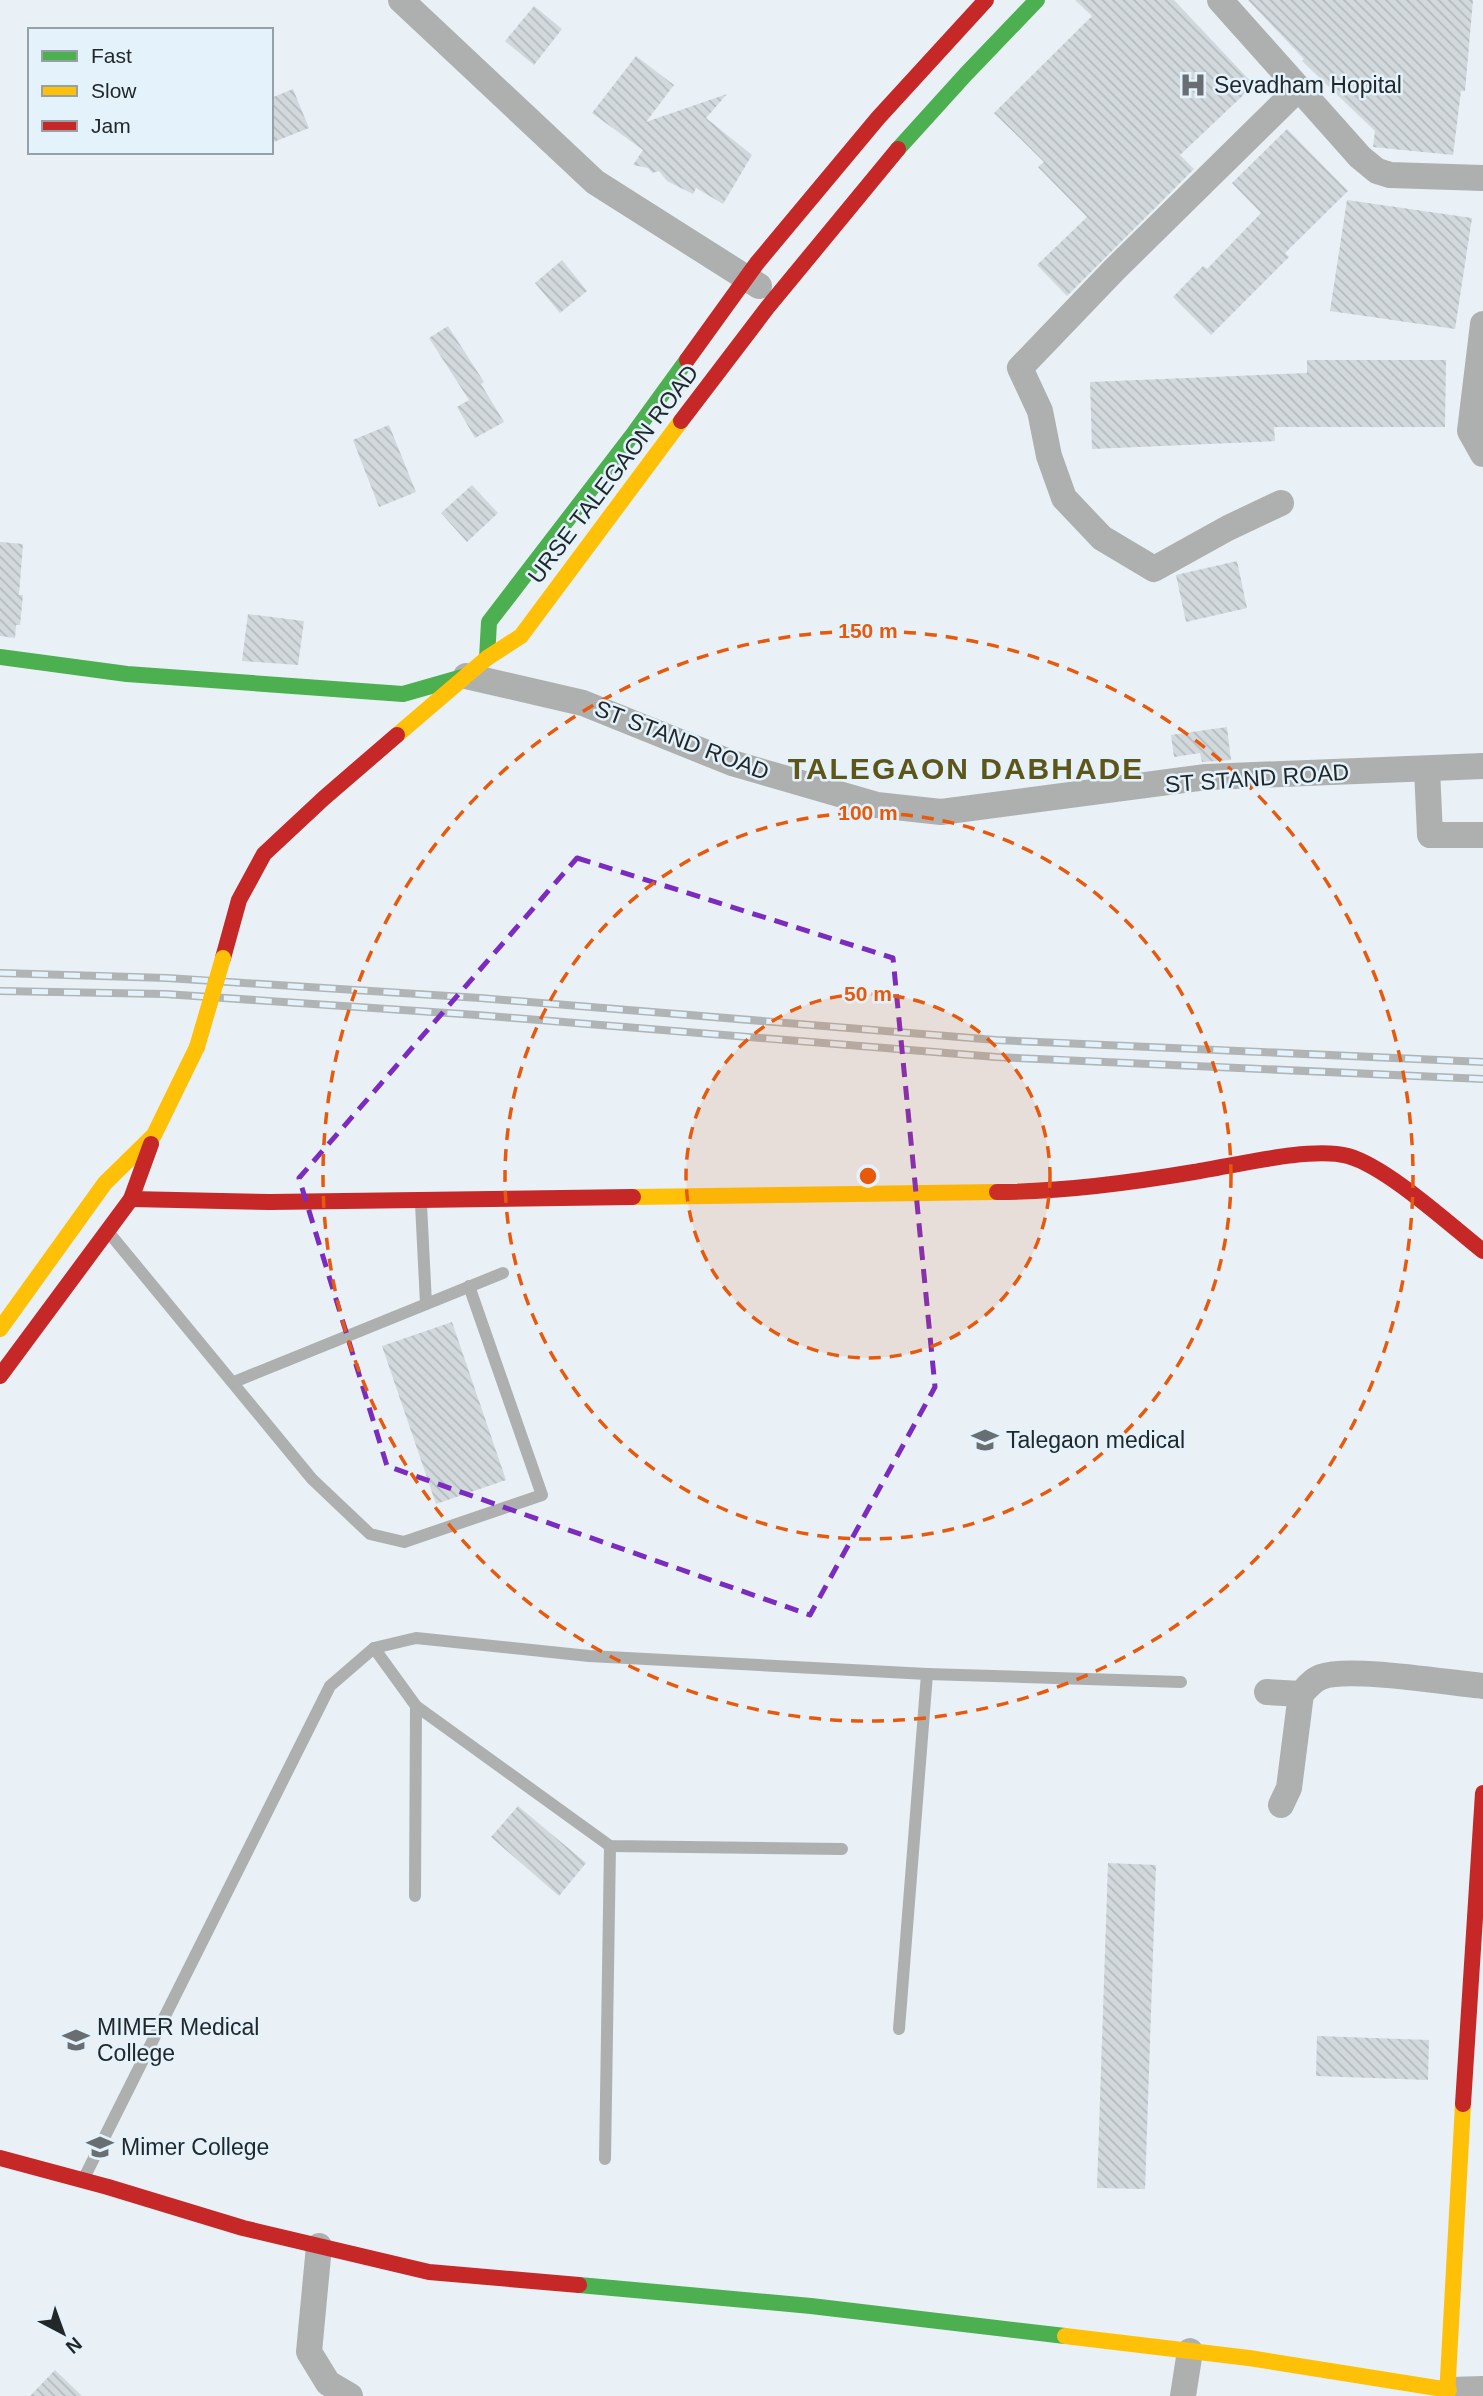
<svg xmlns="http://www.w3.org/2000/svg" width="1483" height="2396" font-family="Arial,sans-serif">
  <defs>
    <pattern id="building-back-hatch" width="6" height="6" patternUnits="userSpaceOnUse" patternTransform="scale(1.75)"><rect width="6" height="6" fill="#d2d9dd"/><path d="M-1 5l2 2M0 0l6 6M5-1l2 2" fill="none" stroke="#b4babe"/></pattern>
  </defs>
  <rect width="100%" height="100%" fill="#e9f1f6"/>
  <g fill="url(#building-back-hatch)">
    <polygon points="1075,0 1174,0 1254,85 1180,155 1194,169 1067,296 1037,265 1087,217 1038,167 1044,162 994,113 1092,16"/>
    <polygon points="1248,0 1473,0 1465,91 1461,91 1453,155 1373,147 1375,131 1302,61 1304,59"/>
    <polygon points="534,6 562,29 534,65 505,41"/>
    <polygon points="636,56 674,85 646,122 727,94 706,118 752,155 723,204 696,188 693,194 667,181 659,171 652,173 648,168 633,165 643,150 592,113"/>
    <polygon points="293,89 309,128 271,143 271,98"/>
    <polygon points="1287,129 1348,191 1285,253 1289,257 1211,335 1173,297 1203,266 1207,269 1261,213 1232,183"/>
    <polygon points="1347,200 1472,218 1455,329 1330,311"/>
    <polygon points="562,260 587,291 560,313 535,283"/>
    <polygon points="448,326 484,382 481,384 504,422 475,438 457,407 469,400 429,338"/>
    <polygon points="1307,360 1446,360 1445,427 1274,427 1275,441 1092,449 1090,382 1307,373"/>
    <polygon points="389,425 416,492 379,507 353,440"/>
    <polygon points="472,485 498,513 467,542 441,513"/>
    <polygon points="0,542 23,544 19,595 23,595 20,625 16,625 15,638 0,636"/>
    <polygon points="1237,561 1247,608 1186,622 1176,575"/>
    <polygon points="248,614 304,621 298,665 242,661"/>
    <polygon points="1227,727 1231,760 1202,762 1200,753 1174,757 1171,735"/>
    <polygon points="452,1322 506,1480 436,1504 382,1346"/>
    <polygon points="518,1806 586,1863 559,1896 491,1837"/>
    <polygon points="1108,1863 1156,1865 1145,2189 1097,2188"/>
    <polygon points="1317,2036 1429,2040 1428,2080 1316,2076"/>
    <polygon points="55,2370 82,2396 30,2396"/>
  </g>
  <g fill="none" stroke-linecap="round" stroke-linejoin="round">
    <g stroke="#aeb0b0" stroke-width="12">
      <polyline points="421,1204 426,1304"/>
      <polyline points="110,1234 312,1479 370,1534 404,1542 542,1495 469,1286"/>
      <polyline points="234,1382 503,1273"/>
      <polyline points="374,1648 416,1706 610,1846 842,1849"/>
      <polyline points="415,1896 416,1706"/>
      <polyline points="899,2029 927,1674"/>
      <polyline points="605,2159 610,1846"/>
      <polyline points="85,2176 330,1686 374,1648 416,1638 589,1656 927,1674 1181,1682"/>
    </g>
    <g stroke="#aeb0b0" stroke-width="26">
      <polyline points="401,0 595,182 759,286"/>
      <polyline points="1220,0 1360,157 1377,171 1390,175 1483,178"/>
      <polyline points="1483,324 1470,431 1483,454"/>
      <polyline points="1281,503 1228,528 1154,569 1102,538 1064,498 1049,456 1040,411 1020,368 1115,269 1299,88"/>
      <polyline points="466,676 583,703 732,763 877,805 941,812 1206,777 1483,766"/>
      <polyline points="1427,769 1430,835 1483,835"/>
      <polyline points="1267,1692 1301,1694"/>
      <path d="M1281,1805L1289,1788L1301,1694C1307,1687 1313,1680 1321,1677C1349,1666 1449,1683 1483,1686"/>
      <polyline points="319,2246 309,2352 328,2383 350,2396"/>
      <polyline points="1449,2390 1483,2389"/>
      <polyline points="1183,2396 1190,2351"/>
    </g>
    <g stroke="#4caf50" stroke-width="16">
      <polyline points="898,149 966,74 1037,0"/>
      <polyline points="0,657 127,674 403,694 466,676"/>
      <polyline points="487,658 489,622 634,433 687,360"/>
      <polyline points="579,2285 811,2306 1065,2336"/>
    </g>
    <g stroke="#ffc107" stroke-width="16">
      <polyline points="397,735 487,658 521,636 681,421"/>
      <polyline points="633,1197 997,1192"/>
      <polyline points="0,1329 105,1183 154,1135 197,1047"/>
      <polyline points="1065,2336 1249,2358 1449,2390"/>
      <polyline points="1447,2396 1463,2104"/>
    </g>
    <g stroke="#c62828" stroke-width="16">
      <polyline points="687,360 757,263 878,118 986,0"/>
      <polyline points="681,421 767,308 898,149"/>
      <polyline points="223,958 239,900 264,854 324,798 397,735"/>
      <path d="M997,1192C1062,1192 1129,1183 1194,1172C1234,1166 1310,1146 1348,1156C1387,1167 1449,1224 1483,1251"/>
      <polyline points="131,1199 270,1202 633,1197"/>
      <polyline points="0,1376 131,1199 151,1144"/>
      <polyline points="1463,2104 1483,1793"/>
      <polyline points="0,2158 108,2187 243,2228 429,2272 579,2285"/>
    </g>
    <g stroke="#b0b4b5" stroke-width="8">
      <g id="rail">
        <polyline points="0,973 167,978 480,998 996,1040 1483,1062"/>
        <polyline points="0,991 165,994 477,1015 996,1057 1483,1079"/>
      </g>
    </g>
    <use href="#rail" stroke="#e4f2fb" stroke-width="5" stroke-dasharray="16" stroke-linecap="butt"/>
    <polyline stroke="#ffc107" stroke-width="16" points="197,1047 223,958"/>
  </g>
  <path fill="none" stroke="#7b2cbf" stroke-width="5" stroke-dasharray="14 9" stroke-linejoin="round" d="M577,858L893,958L935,1387L810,1615L387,1466L299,1178Z"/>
  <circle cx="868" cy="1176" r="182" fill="#e8590c" fill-opacity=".12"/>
  <g fill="none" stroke="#e8590c" stroke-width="3.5" stroke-dasharray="12 9">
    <circle cx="868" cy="1176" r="182"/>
    <circle cx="868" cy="1176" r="363"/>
    <circle cx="868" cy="1176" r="545"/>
  </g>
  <defs>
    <g id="hospital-bare" transform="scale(2.1)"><path d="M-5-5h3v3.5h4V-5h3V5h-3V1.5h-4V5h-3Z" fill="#686e71" stroke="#e4f2fb" stroke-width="2.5" paint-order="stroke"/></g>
    <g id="university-bare" transform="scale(2.1)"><path d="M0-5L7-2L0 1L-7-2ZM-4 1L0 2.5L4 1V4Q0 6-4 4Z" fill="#686e71" stroke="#e4f2fb" stroke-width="2.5" paint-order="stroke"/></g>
  </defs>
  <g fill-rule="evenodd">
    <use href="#hospital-bare" x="1193" y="85"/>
    <use href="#university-bare" x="985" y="1440"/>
    <use href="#university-bare" x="76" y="2040"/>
    <use href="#university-bare" x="100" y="2147"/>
  </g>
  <g text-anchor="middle" stroke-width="5" stroke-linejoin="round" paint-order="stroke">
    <g font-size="23" fill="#22272a" stroke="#e4f2fb" text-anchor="start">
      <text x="1214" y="93">Sevadham Hopital</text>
      <text x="1006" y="1448">Talegaon medical</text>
      <text x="97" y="2035">MIMER Medical<tspan x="97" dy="26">College</tspan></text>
      <text x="121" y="2155">Mimer College</text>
    </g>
    <g font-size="23" fill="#22272a" stroke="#e4f2fb">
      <text transform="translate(613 474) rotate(-53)" y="8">URSE TALEGAON ROAD</text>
      <text transform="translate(682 740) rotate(21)" y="8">ST STAND ROAD</text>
      <text transform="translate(1257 778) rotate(-4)" y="8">ST STAND ROAD</text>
    </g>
    <g font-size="30" font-weight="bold" letter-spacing="2" fill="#5e5619" stroke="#e4f2fb">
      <text x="966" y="779">TALEGAON DABHADE</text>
    </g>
  </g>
  <circle cx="868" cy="1176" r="10" fill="#e8590c" stroke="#e4f2fb" stroke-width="3.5"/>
  <g font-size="21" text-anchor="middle" font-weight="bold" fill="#e8590c" stroke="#e4f2fb" stroke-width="5" stroke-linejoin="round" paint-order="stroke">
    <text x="868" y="638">150 m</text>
    <text x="868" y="820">100 m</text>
    <text x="868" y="1001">50 m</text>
  </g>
  <rect x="28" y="28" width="245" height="126" fill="#e4f2fb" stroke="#96a1a7" stroke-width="2"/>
  <rect x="42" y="51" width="35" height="10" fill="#4caf50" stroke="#96a1a7" stroke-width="2"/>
  <text x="91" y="63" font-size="21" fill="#22272a">Fast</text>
  <rect x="42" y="86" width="35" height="10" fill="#ffc107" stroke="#96a1a7" stroke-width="2"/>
  <text x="91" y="98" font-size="21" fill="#22272a">Slow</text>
  <rect x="42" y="121" width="35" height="10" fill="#c62828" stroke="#96a1a7" stroke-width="2"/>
  <text x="91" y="133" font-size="21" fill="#22272a">Jam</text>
  <g transform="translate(63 2333) rotate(139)" stroke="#e4f2fb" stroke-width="5" paint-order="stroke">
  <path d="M0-5L12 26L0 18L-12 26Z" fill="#22272a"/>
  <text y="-10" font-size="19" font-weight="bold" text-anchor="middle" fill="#22272a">N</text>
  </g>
</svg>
